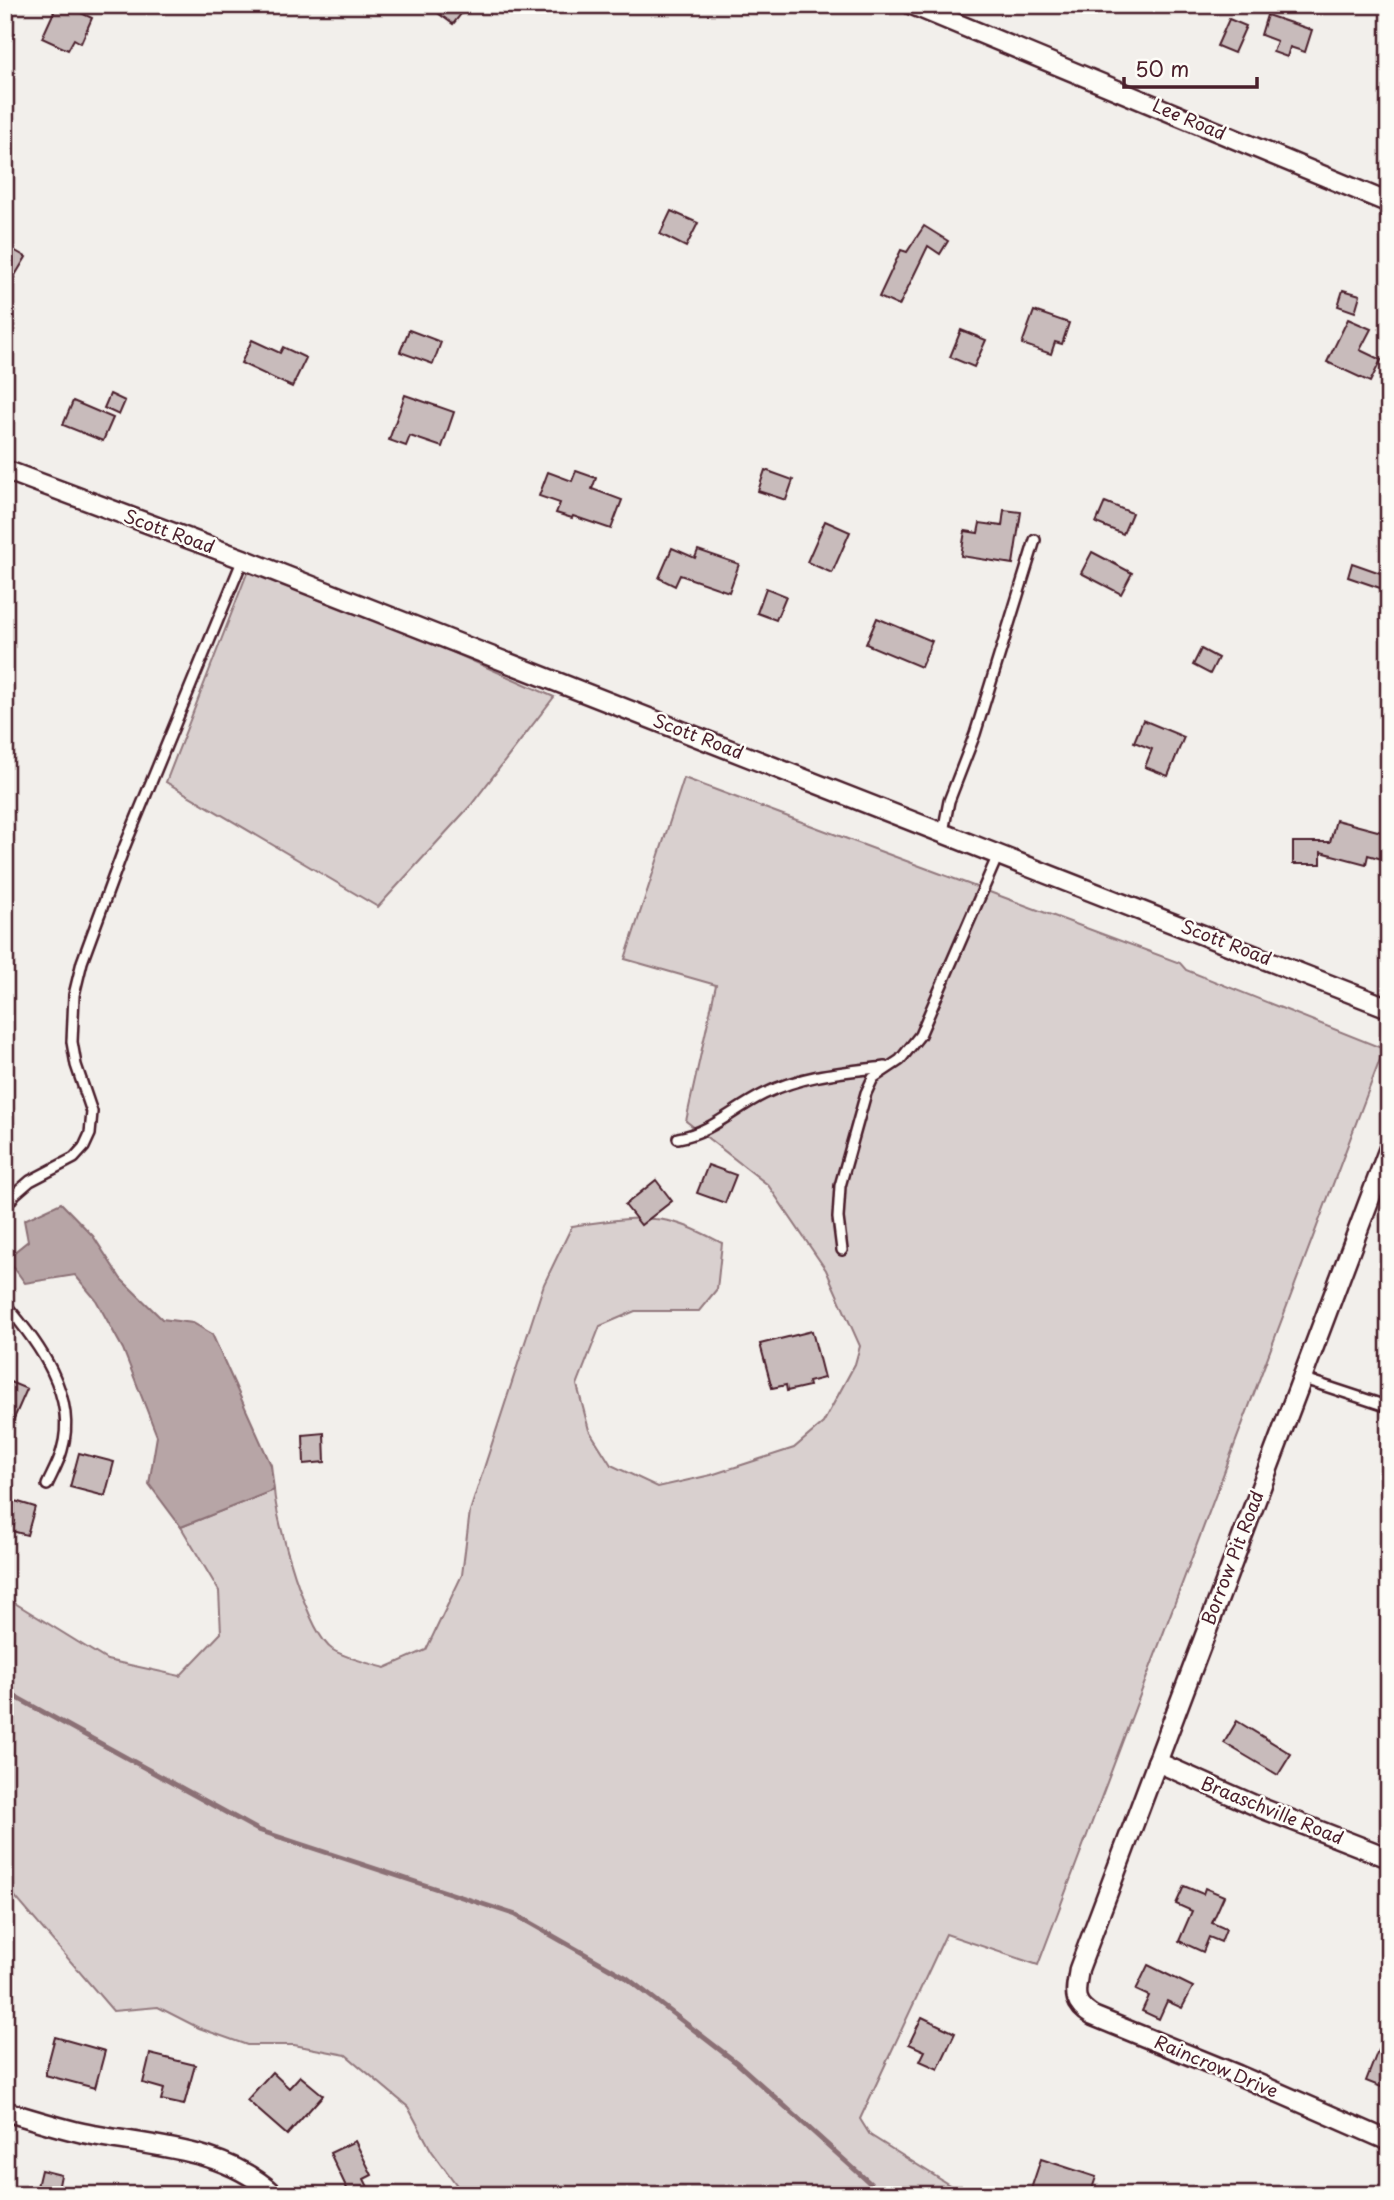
<svg xmlns="http://www.w3.org/2000/svg" width="1394" height="2200" font-family="'Playpen Sans',sans-serif">
  <rect width="100%" height="100%" fill="#f2efeb"/>
  <filter id="ink" filterUnits="userSpaceOnUse"><feTurbulence type="fractalNoise" baseFrequency=".0143" numOctaves="2"/><feDisplacementMap in="SourceGraphic" scale="14" xChannelSelector="R" yChannelSelector="G"/><feConvolveMatrix kernelMatrix="1 2 1 2 8 2 1 2 1" color-interpolation-filters="sRGB"/></filter>
  <g filter="url(#ink)">
    <g fill="#d9d0cf" stroke="#92787d" stroke-width="2">
      <polygon points="251,563 554,697 471,805 378,907 166,782"/>
      <path d="M684,778L1180,963L1186,970L1384,1049L1038,1965L946,1934L860,2119L870,2135L954,2188L958,2195H464L431,2150L408,2107L346,2055L294,2045H247L199,2028L158,2007L113,2011L5,1885V1597L107,1660L180,1676L221,1633L219,1591L181,1527L274,1490C276,1521 308,1634 333,1650C348,1659 369,1663 385,1668L426,1650L462,1575L470,1511L544,1284L572,1226C600,1222 627,1217 655,1219C678,1220 702,1233 722,1243L717,1289L699,1311H635L600,1326L577,1385L589,1430L611,1465L658,1487L711,1475L794,1448L823,1423L855,1364L860,1346L826,1270L768,1185L686,1121L716,985L625,959Z"/>
    </g>
    <polygon fill="#b7a5a6" stroke="#8b6f75" stroke-width="2" points="61,1203 93,1236 121,1279 162,1319 193,1323 212,1334 271,1465 274,1490 181,1527 149,1484 157,1436 123,1349 96,1300 75,1275 25,1283 7,1258 28,1241 24,1220"/>
    <g fill="none" stroke-linecap="round" stroke-linejoin="round">
      <polyline stroke="#8b6f75" stroke-width="5" points="5,1691 258,1830 516,1915 627,1978 737,2063 883,2195"/>
    </g>
    <g fill="#c8bbbb" stroke="#4a1f2b" stroke-width="2">
      <polygon points="57,5 64,5 92,18 81,43 74,39 68,50 42,38"/>
      <polygon points="427,5 468,5 453,24"/>
      <polygon points="1267,15 1312,30 1305,52 1290,47 1287,57 1273,52 1277,41 1261,35"/>
      <polygon points="1229,19 1246,26 1234,53 1217,46"/>
      <polygon points="671,211 698,223 686,247 660,234"/>
      <polygon points="924,226 948,241 940,254 928,246 899,306 879,297 901,250 907,252"/>
      <polygon points="5,245 26,257 5,292"/>
      <polygon points="1343,290 1360,295 1355,312 1338,306"/>
      <polygon points="1034,311 1069,323 1062,344 1055,342 1051,354 1022,344"/>
      <polygon points="1348,319 1371,329 1360,350 1381,360 1370,382 1327,362"/>
      <polygon points="409,330 441,342 433,364 400,352"/>
      <polygon points="961,330 986,340 974,367 950,357"/>
      <polygon points="252,340 280,353 283,347 306,358 292,387 241,363"/>
      <polygon points="110,394 125,401 119,415 104,408"/>
      <polygon points="405,395 454,412 442,447 410,436 406,446 389,440"/>
      <polygon points="73,401 113,418 103,441 63,425"/>
      <polygon points="765,470 793,480 786,500 758,491"/>
      <polygon points="576,471 596,478 592,489 622,500 611,529 573,516 572,518 556,513 560,503 539,496 548,472 572,481"/>
      <polygon points="1105,502 1132,513 1123,534 1096,523"/>
      <polygon points="1004,510 1021,512 1013,564 961,556 965,531 978,533 980,523 1002,526"/>
      <polygon points="825,521 850,532 832,573 807,562"/>
      <polygon points="672,548 695,558 698,550 739,564 729,592 680,575 675,586 659,578"/>
      <polygon points="1092,552 1132,573 1121,594 1081,573"/>
      <polygon points="1352,563 1389,576 1389,591 1348,577"/>
      <polygon points="766,588 786,596 776,620 757,613"/>
      <polygon points="877,618 932,641 921,667 866,644"/>
      <polygon points="1201,649 1218,658 1210,674 1193,665"/>
      <polygon points="1143,720 1184,737 1168,776 1145,767 1152,749 1134,742"/>
      <polygon points="1336,820 1389,834 1382,859 1368,855 1366,864 1321,852 1321,864 1293,864 1293,842 1330,842"/>
      <polygon points="708,1165 736,1175 725,1203 697,1193"/>
      <polygon points="656,1180 672,1201 641,1225 625,1205"/>
      <polygon points="812,1331 824,1378 808,1382 809,1386 787,1391 786,1385 772,1388 760,1344"/>
      <polygon points="5,1380 27,1389 5,1439"/>
      <polygon points="324,1433 325,1462 304,1464 303,1435"/>
      <polygon points="79,1453 114,1462 105,1496 70,1487"/>
      <polygon points="5,1498 35,1507 27,1535 12,1531 15,1521 5,1519"/>
      <polygon points="1237,1721 1291,1754 1278,1775 1224,1743"/>
      <polygon points="1184,1886 1203,1894 1205,1888 1224,1896 1212,1923 1226,1929 1221,1942 1209,1937 1203,1952 1179,1941 1192,1911 1176,1904"/>
      <polygon points="1148,1965 1193,1987 1182,2008 1167,2001 1159,2019 1142,2011 1149,1996 1136,1990"/>
      <polygon points="922,2017 955,2033 938,2069 920,2061 925,2051 909,2044"/>
      <polygon points="55,2037 105,2051 95,2088 45,2075"/>
      <polygon points="1378,2050 1389,2055 1389,2090 1366,2081"/>
      <polygon points="150,2054 195,2065 184,2105 161,2100 164,2089 143,2083"/>
      <polygon points="272,2072 289,2088 300,2076 323,2095 287,2135 247,2100"/>
      <polygon points="355,2141 372,2175 364,2179 372,2195 350,2195 330,2153"/>
      <polygon points="1041,2159 1096,2177 1090,2195 1029,2195"/>
      <polygon points="41,2170 61,2175 57,2195 35,2195"/>
    </g>
    <g fill="none" stroke-linecap="round" stroke-linejoin="round">
      <g stroke="#4a1f2b" stroke-width="14">
        <g id="lane">
          <polyline points="943,832 949,801 975,734 1035,540"/>
          <path d="M678,1138C710,1133 735,1108 764,1094C802,1075 843,1072 885,1067"/>
          <polyline points="5,1208 15,1194 30,1181 74,1158 84,1147 90,1134 92,1112 76,1065 72,1042 74,995 82,962 124,848 243,559"/>
          <polyline points="842,1250 838,1218 840,1186 866,1093 873,1078 900,1060 920,1035 998,855"/>
          <path d="M5,1304C38,1342 78,1396 62,1450C59,1462 52,1474 47,1485"/>
          <polyline points="1301,1378 1389,1407"/>
        </g>
      </g>
      <g stroke="#4a1f2b" stroke-width="23">
        <g id="street">
          <polyline points="912,5 1389,203"/>
          <polyline points="5,470 243,559 1389,1008"/>
          <path d="M1389,1148L1079,1969C1076,1991 1070,2002 1093,2016L1238,2075L1389,2141"/>
          <polyline points="1157,1762 1261,1808 1389,1858"/>
          <path d="M5,2111C31,2119 57,2127 83,2133C149,2147 223,2146 275,2195"/>
        </g>
      </g>
      <use href="#lane" stroke="#fdfcf7" stroke-width="9"/>
      <use href="#street" stroke="#fdfcf7" stroke-width="18"/>
    </g>
  </g>
  <g text-anchor="middle" stroke-width="5" stroke-linejoin="round" paint-order="stroke">
    <g font-size="18" fill="#4a1f2b" stroke="#fdfcf7">
      <text transform="translate(1189 120) rotate(23)" y="6">Lee Road</text>
      <text transform="translate(169 532) rotate(20)" y="6">Scott Road</text>
      <text transform="translate(698 737) rotate(21)" y="6">Scott Road</text>
      <text transform="translate(1226 943) rotate(21)" y="6">Scott Road</text>
      <text transform="translate(1233 1558) rotate(-69)" y="6">Borrow Pit Road</text>
      <text transform="translate(1272 1811) rotate(22)" y="6">Braaschville Road</text>
      <text transform="translate(1216 2067) rotate(23)" y="6">Raincrow Drive</text>
    </g>
  </g>
  <rect width="1394" height="2200" fill="none" stroke="#fdfcf7" stroke-width="28"/>
  <rect x="14" y="14" width="1366" height="2172" fill="none" stroke="#4a1f2b" stroke-width="2.5" filter="url(#ink)"/>
  <path d="M1124 77v10h133v-10" fill="none" stroke="#4a1f2b" stroke-width="3.5"/>
  <text x="1135" y="77" font-size="21" fill="#4a1f2b" stroke="#fdfcf7" stroke-width="5" paint-order="stroke">50 m</text>
</svg>
